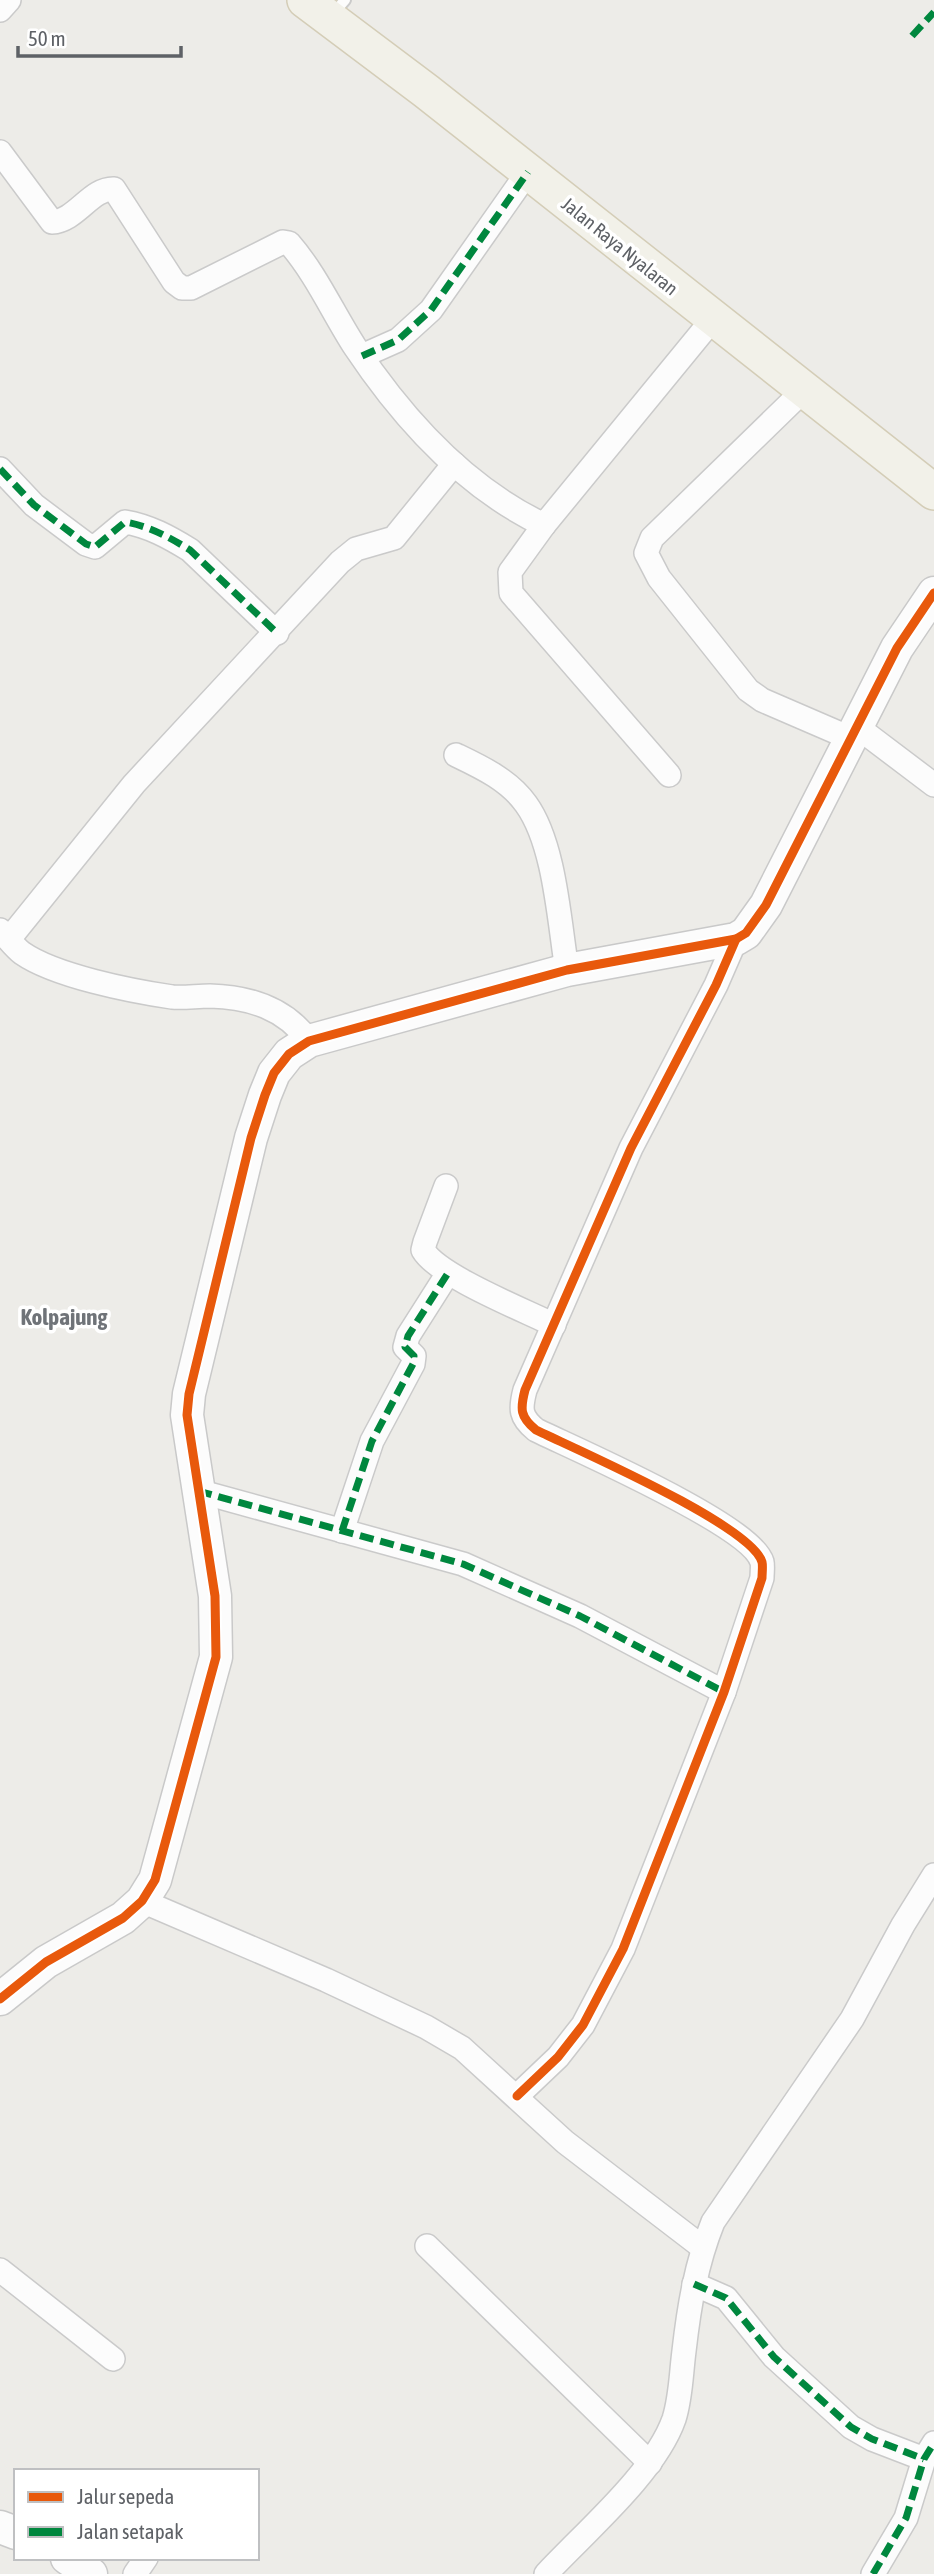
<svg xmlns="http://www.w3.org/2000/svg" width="934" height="2574" font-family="'Asap Condensed',sans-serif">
  <rect width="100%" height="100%" fill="#edece8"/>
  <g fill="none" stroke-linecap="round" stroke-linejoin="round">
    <g stroke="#cacaca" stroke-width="14">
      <polyline id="lane" points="331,16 345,0"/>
    </g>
    <g stroke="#cacaca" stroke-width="26">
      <g id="street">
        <polyline points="0,10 9,0"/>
        <path d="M0,152L52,222C76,221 91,188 114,189L174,282L182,288H191L283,242L289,243C316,274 333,313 355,347C403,419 464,487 544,525L712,320"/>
        <polyline points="362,356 398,340 431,310 528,172"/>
        <polyline points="803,391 652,538 646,553 659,578 748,690 762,700 850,738"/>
        <path d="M0,469L34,505L86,544L95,547L125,522C149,526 169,537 190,550L277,633"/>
        <polyline points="544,525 510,572 511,593 669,775"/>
        <polyline points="856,726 934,785"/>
        <path d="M456,755C481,767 509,780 526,804C555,844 559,921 567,970"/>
        <path d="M0,930C7,937 14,947 22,953C55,976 131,991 172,997C184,998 197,996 210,996C250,997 285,1008 309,1041"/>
        <polyline points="9,939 134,784 340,562 356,549 394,538 454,464"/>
        <path d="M446,1186L425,1242L423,1250C438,1276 524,1310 554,1325"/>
        <polyline points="198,1491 463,1564 580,1616 724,1692"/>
        <polyline points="342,1531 372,1441 413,1364 414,1356 405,1347 408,1336 448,1273"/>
        <polyline points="142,1901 326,1980 426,2027 462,2048 565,2142 702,2247"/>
        <path d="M517,2096L558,2057L583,2025L623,1949L724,1692L762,1578C762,1573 763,1566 762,1562C751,1525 575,1449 536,1430C520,1417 520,1409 525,1390L631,1148L716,985L736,939"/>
        <polyline points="427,2246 650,2463"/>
        <polyline points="0,2270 113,2359"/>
        <polyline points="694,2284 726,2298 774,2357 851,2427 872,2439 924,2459"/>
        <polyline points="135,2574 146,2558"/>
        <path d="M546,2574C585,2532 655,2473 674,2419C681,2397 681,2374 684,2351C689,2307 696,2264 713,2222L852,2019L903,1925L934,1875"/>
        <polyline points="873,2574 906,2518 924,2459 934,2443"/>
      </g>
    </g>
    <g stroke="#c9c9c9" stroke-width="35">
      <g id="secondary">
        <polyline points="0,1999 46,1962 123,1918 142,1901 155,1880 216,1657 215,1596 187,1415 189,1394 251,1138 265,1095 274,1073 289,1054 309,1041 567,970 736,939 746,933 766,905 897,648 934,593"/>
        <polyline points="0,2527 16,2533"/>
        <polyline points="67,2558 91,2574"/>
      </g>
    </g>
    <g stroke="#d4cdb7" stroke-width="38">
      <polyline id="primary" points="305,0 426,91 934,492"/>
    </g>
    <use href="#lane" stroke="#fcfcfc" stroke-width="10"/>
    <use href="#street" stroke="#fcfcfc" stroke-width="23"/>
    <use href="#secondary" stroke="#fcfcfc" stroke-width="32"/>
    <use href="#primary" stroke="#f2f1e9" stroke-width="35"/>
    <g stroke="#00873e" stroke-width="7" stroke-dasharray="14 7" stroke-linecap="butt">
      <polyline points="912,36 934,12"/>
      <polyline points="362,356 398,340 431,310 528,172"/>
      <path d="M0,469L34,505L86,544L95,547L125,522C149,526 169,537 190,550L277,633"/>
      <polyline points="198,1491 463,1564 580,1616 724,1692"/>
      <polyline points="342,1531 372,1441 413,1364 414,1356 405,1347 408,1336 448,1273"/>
      <polyline points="694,2284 726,2298 774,2357 851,2427 872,2439 924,2459"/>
      <polyline points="873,2574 906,2518 924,2459 934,2443"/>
    </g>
    <g stroke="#fff" stroke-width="13">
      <g id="cycleway">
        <polyline points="0,1999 46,1962 123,1918 142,1901 155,1880 216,1657 215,1596 187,1415 189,1394 251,1138 265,1095 274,1073 289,1054 309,1041 567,970 736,939 746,933 766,905 897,648 934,593"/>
        <path d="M517,2096L558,2057L583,2025L623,1949L724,1692L762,1578C762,1573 763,1566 762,1562C751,1525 575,1449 536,1430C520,1417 520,1409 525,1390L631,1148L716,985L736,939"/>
      </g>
    </g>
    <use href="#cycleway" stroke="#e8590c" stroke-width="9"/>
  </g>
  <g text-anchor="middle" stroke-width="7" stroke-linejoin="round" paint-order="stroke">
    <g font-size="19" fill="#5e6166" stroke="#fff">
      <text transform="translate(620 246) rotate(39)" y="7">Jalan Raya Nyalaran</text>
    </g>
    <g font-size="23" font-weight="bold" fill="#6f7378" stroke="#fff">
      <text x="64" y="1325">Kolpajung</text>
    </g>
  </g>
  <rect x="14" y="2469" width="245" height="91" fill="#ffffff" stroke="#bfc0c2" stroke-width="2"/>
  <rect x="28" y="2492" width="35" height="10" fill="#e8590c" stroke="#bfc0c2" stroke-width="2"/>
  <text x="77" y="2504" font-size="21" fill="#5e6166">Jalur sepeda</text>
  <rect x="28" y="2527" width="35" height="10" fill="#00873e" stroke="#bfc0c2" stroke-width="2"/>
  <text x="77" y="2539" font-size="21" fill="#5e6166">Jalan setapak</text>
  <path d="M18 46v10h163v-10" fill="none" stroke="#5e6166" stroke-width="3.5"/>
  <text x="28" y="46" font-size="21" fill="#5e6166" stroke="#ffffff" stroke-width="5" paint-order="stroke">50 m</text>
</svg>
